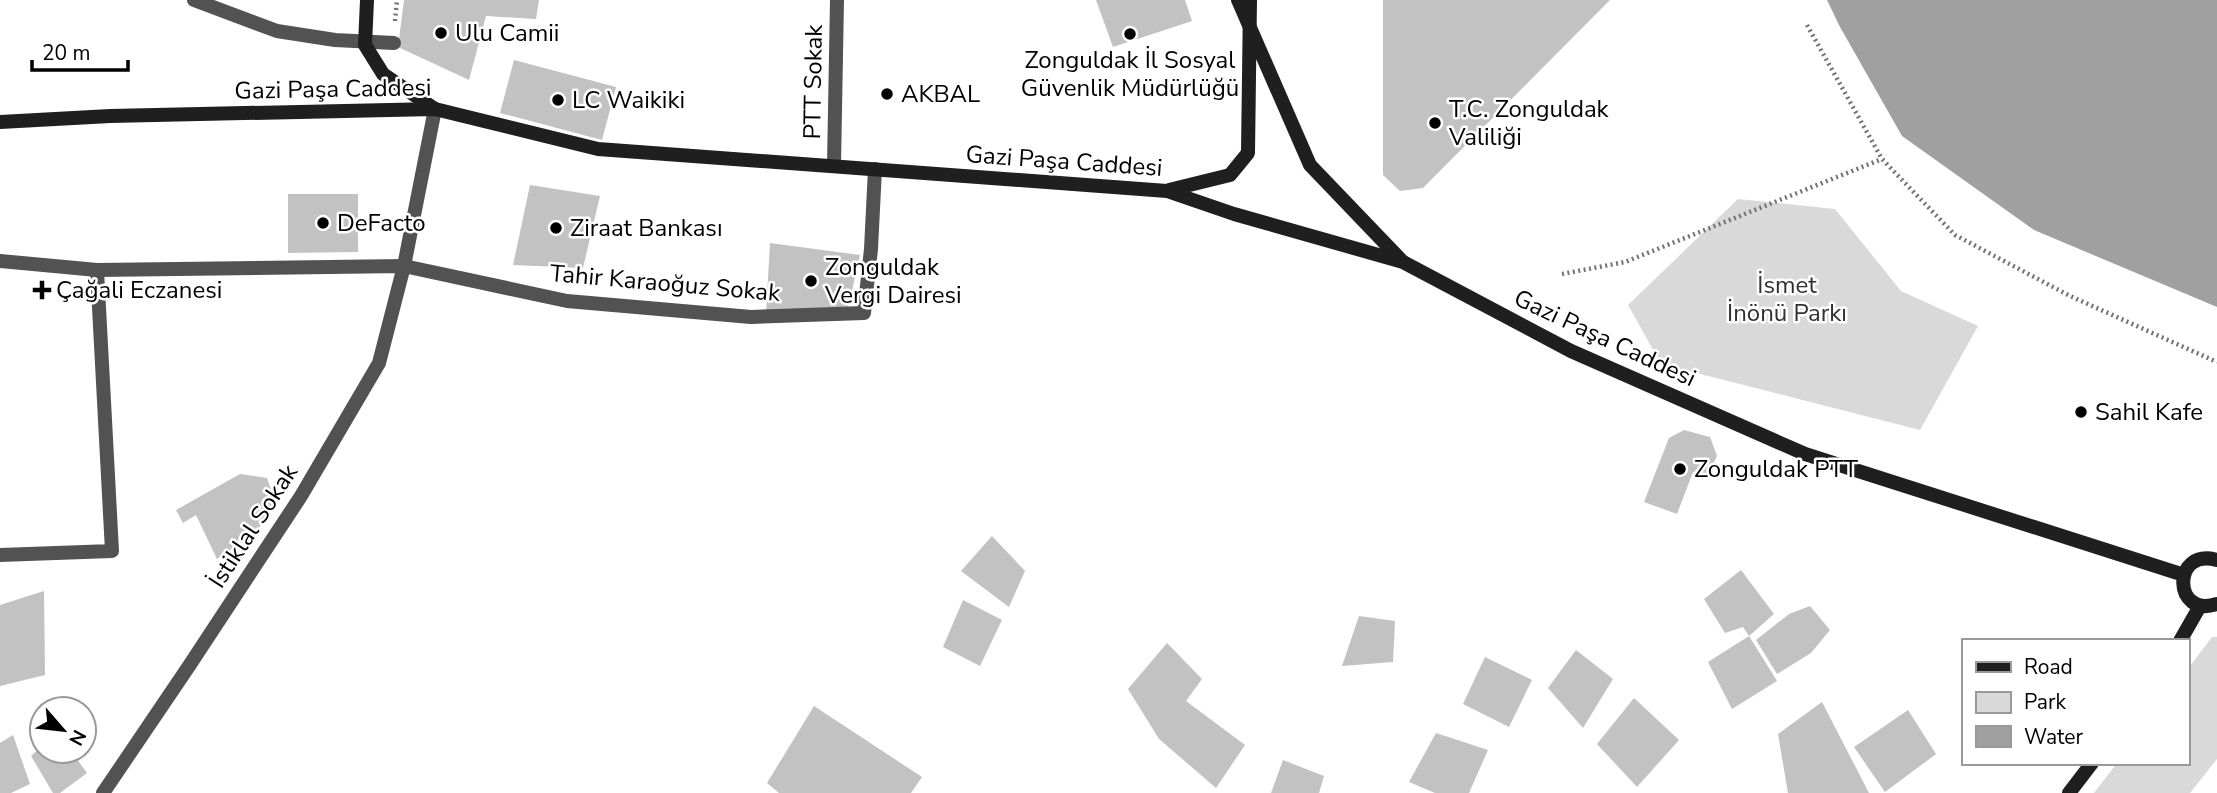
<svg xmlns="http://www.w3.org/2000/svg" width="2217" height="793" font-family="'Nunito Sans',sans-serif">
  <rect width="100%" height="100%" fill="#fff"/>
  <g fill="#d9d9d9">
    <polygon points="1738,199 1835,209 1901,291 1978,326 1920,430 1661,364 1628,305"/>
    <polygon points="2212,637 2217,637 2217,759 2190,793 2094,793 2117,763 2187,763 2187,670"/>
  </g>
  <polygon fill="#a0a0a0" points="1827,0 2217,0 2217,307 2034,230 1902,136 1840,27"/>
  <g fill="#c2c2c2">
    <polygon points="404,0 539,0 536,19 486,16 469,80 398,47"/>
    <polygon points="1096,0 1185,0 1192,21 1113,47"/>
    <polygon points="1383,0 1610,0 1423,188 1400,191 1383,175"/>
    <polygon points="514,60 616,87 602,140 500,113"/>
    <polygon points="530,185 600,196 583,268 513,265"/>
    <polygon points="288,194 358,194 358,252 288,253"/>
    <polygon points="770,243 860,255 848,308 766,314"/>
    <polygon points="1684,430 1710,437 1717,456 1708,475 1693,472 1677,514 1644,502 1669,438"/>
    <polygon points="240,474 267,478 276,504 255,533 217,559 196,515 183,523 176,510"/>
    <polygon points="992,536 1025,571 1009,607 961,571"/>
    <polygon points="1741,570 1774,614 1749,636 1777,681 1732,709 1708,662 1749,636 1743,627 1725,633 1704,599"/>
    <polygon points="44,591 45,675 0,686 0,605"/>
    <polygon points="963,600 1002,620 980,666 943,647"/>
    <polygon points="1810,606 1830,630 1811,653 1777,674 1756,640 1789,614"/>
    <polygon points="1359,616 1395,621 1393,662 1342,666"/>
    <polygon points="1167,643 1202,679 1186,701 1245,745 1216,788 1159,739 1128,689"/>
    <polygon points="1576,650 1613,679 1583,728 1548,688"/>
    <polygon points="1485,657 1532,680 1509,727 1463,704"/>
    <polygon points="1634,698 1679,740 1637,787 1597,744"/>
    <polygon points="1822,702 1869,793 1788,793 1778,734"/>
    <polygon points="814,706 922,777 911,793 779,793 767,783"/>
    <polygon points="1908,710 1936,754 1885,792 1854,747"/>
    <polygon points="1436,733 1488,750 1469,793 1435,793 1409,782"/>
    <polygon points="13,735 30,784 11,793 0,793 0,743"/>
    <polygon points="42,746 42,751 71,751 87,773 60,793 53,793 31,756"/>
    <polygon points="1283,760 1324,776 1319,793 1271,793"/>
  </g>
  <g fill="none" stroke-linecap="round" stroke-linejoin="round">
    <g stroke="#747474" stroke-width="4.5" stroke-dasharray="2 3.5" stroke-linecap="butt">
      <polyline points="395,21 397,0"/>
      <polyline points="1807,25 1882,159 1955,235 2070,296 2217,362"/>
      <polyline points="1562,274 1625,262 1882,159"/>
    </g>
    <g stroke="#525252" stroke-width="14">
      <polyline points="194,0 277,31 335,40 394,43"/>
      <polyline points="834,165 837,0"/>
      <polyline points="0,261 97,270 404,266 567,301 751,317 864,313 871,249 875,169"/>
      <polyline points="0,555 112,551 97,270"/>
      <polyline points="103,793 189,666 301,496 379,363 404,266 435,109"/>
    </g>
    <g stroke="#1f1f1f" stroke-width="14">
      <polyline points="367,0 365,45 383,74 435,109"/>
      <polyline points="1238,0 1310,165 1402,261"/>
      <polyline points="0,122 110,116 435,109 598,149 1167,191 1234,214 1403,262 1571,351 1805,454 2184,575"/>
      <polyline points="1169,190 1230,175 1248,153 1250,0"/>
      <path d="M2217,560C2171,547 2173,619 2217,604"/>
      <polyline points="2180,641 2200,606"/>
      <polyline points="2069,793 2092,763"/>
    </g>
  </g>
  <g fill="#000" stroke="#fff" stroke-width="2.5">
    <circle cx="441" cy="33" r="7"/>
    <circle cx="1130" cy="34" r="7"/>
    <circle cx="887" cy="94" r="7"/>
    <circle cx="558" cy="100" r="7"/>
    <circle cx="1435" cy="123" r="7"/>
    <circle cx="323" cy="223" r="7"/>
    <circle cx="556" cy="228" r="7"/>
    <circle cx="811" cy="281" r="7"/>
    <path d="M38.5 279.5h7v7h7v7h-7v7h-7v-7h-7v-7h7z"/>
    <circle cx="2081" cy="412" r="7"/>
    <circle cx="1680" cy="469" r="7"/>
  </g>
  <g text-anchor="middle" stroke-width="5" stroke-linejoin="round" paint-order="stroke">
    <g font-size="24" fill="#000" stroke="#fff" text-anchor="start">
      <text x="455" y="41">Ulu Camii</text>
      <text x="1130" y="68" text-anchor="middle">Zonguldak İl Sosyal<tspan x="1130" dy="28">Güvenlik Müdürlüğü</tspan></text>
      <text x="901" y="102">AKBAL</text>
      <text x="572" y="108">LC Waikiki</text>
      <text x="1449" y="117">T.C. Zonguldak<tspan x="1449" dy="28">Valiliği</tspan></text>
      <text x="337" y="231">DeFacto</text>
      <text x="570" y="236">Ziraat Bankası</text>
      <text x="825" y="275">Zonguldak<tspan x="825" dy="28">Vergi Dairesi</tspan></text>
      <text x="56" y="298">Çağali Eczanesi</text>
      <text x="2095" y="420">Sahil Kafe</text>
      <text x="1694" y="477">Zonguldak PTT</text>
    </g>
    <g font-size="24" fill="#000" stroke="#fff">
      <text transform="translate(813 82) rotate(-89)" y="8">PTT Sokak</text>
      <text transform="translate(333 89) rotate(-1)" y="8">Gazi Paşa Caddesi</text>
      <text transform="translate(1064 161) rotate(4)" y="8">Gazi Paşa Caddesi</text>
      <text transform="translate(665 283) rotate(5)" y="8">Tahir Karaoğuz Sokak</text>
      <text transform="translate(1605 338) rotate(25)" y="8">Gazi Paşa Caddesi</text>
      <text transform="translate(253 526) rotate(-57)" y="8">İstiklal Sokak</text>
    </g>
    <g font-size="24" fill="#303030" stroke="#fff">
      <text x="1787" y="293">İsmet<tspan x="1787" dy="28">İnönü Parkı</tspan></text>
    </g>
  </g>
  <rect x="1962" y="639" width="228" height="126" fill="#ffffff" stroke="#999999" stroke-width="2"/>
  <rect x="1976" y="662" width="35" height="10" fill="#1f1f1f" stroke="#999999" stroke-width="2"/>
  <text x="2024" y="674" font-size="21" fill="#000000">Road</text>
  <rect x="1976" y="692" width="35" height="21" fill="#d9d9d9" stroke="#999999" stroke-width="2"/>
  <text x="2024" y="709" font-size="21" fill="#000000">Park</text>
  <rect x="1976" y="726" width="35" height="21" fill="#a0a0a0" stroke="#999999" stroke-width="2"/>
  <text x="2024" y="744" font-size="21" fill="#000000">Water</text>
  <g transform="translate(63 730) rotate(118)"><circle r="33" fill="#ffffff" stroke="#999999" stroke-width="2"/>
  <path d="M0-5L12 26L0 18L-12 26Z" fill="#000000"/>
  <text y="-10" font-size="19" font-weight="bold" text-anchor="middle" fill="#000000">N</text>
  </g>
  <path d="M32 60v10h96v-10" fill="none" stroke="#000000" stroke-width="3.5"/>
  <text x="42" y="60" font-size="21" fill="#000000" stroke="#ffffff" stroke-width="5" paint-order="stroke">20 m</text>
</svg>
